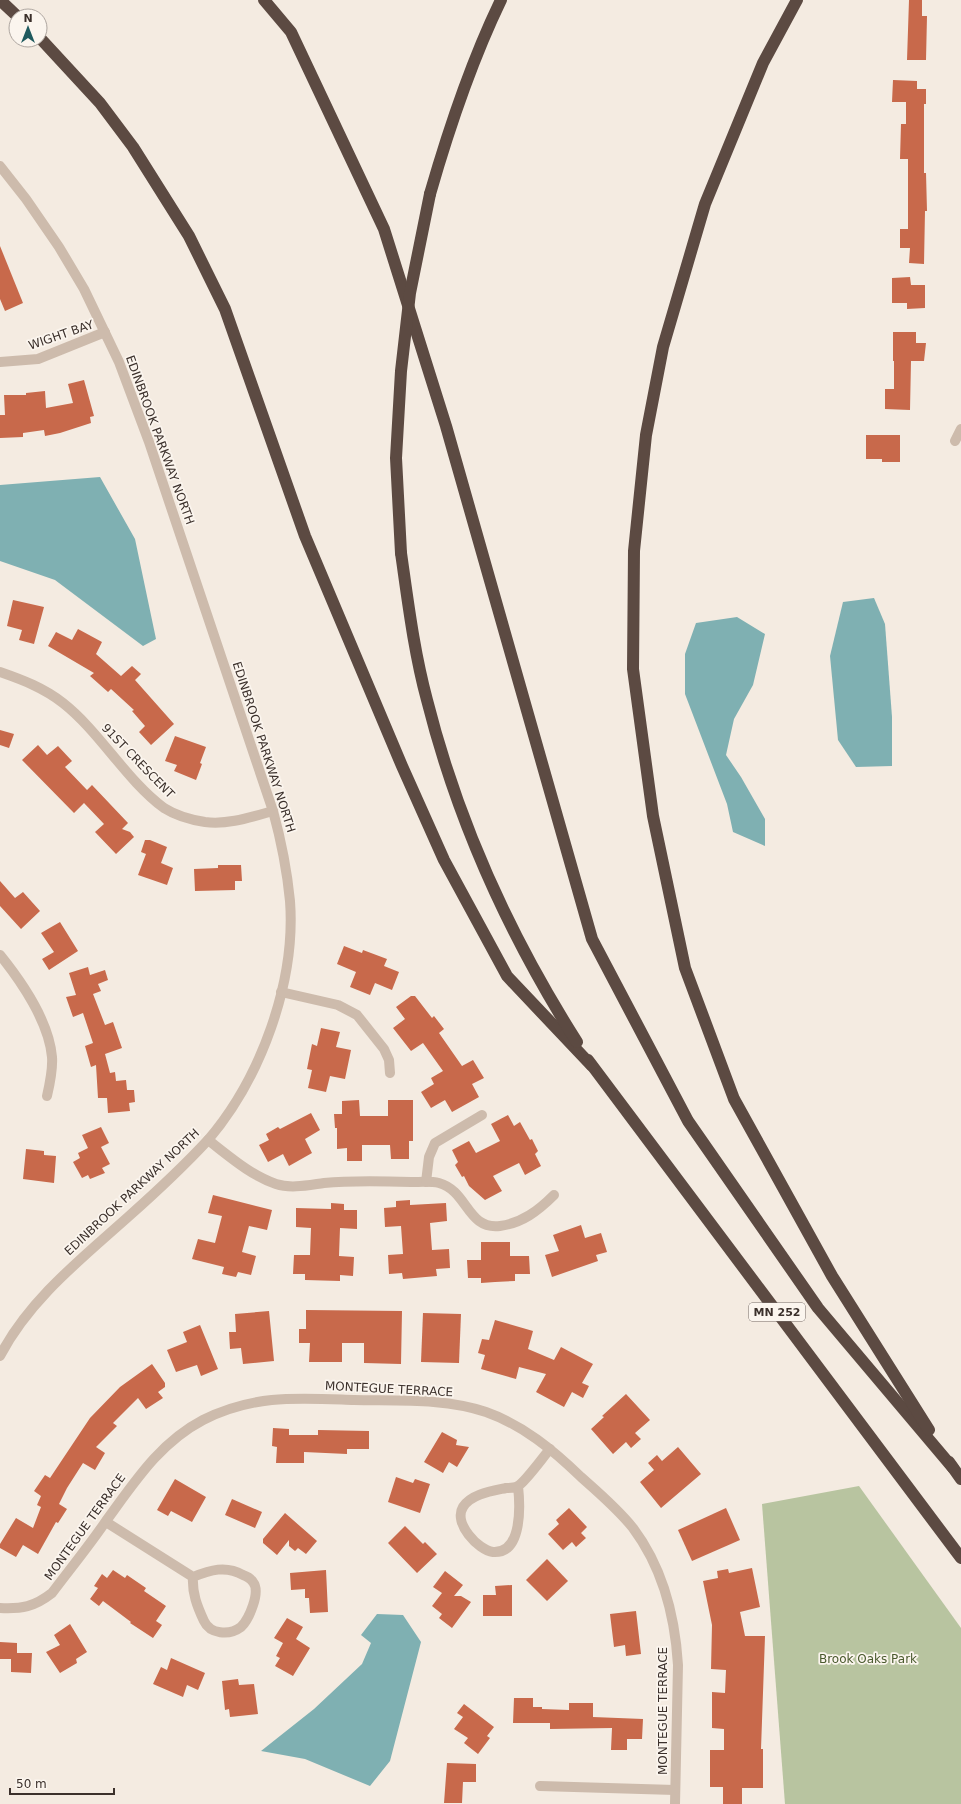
<svg xmlns="http://www.w3.org/2000/svg" width="961" height="1804" font-family="'DejaVu Sans',sans-serif">
  <rect width="100%" height="100%" fill="#f4ebe1"/>
  <polygon fill="#b8c4a0" points="859,1486 961,1628 961,1804 785,1804 762,1504"/>
  <g fill="#7fb0b2">
    <polygon points="100,477 135,539 156,639 143,646 55,580 0,561 0,485"/>
    <polygon points="874,598 885,624 892,717 892,766 856,767 838,740 830,656 843,602"/>
    <polygon points="737,617 765,634 753,685 734,719 726,755 741,777 765,819 765,846 733,832 727,804 685,694 685,654 696,623"/>
    <polygon points="377,1614 403,1615 421,1642 390,1761 370,1786 305,1759 261,1751 314,1709 362,1664 371,1643 361,1635"/>
  </g>
  <g fill="#c8694b">
    <polygon points="909,0 922,0 922,16 927,16 926,60 907,60"/>
    <polygon points="893,80 917,81 917,89 926,89 926,104 924,104 924,173 926,173 927,211 925,211 924,264 909,263 910,248 900,248 900,229 908,229 908,159 900,159 901,124 906,124 906,102 892,102"/>
    <polygon points="0,246 23,303 5,311 0,299"/>
    <polygon points="910,277 911,285 925,285 925,308 907,309 907,303 892,303 892,278"/>
    <polygon points="893,332 916,332 916,343 926,343 924,361 911,361 910,410 885,409 885,389 894,389 894,361 893,361"/>
    <polygon points="84,380 94,416 90,417 91,423 60,433 45,436 44,430 23,433 23,437 0,438 0,415 5,415 4,395 26,395 26,393 45,391 46,408 73,403 68,384"/>
    <polygon points="866,435 900,435 900,462 882,462 882,459 866,459"/>
    <polygon points="13,600 44,607 34,644 19,640 22,630 7,626"/>
    <polygon points="78,629 102,642 96,654 121,676 132,666 141,674 135,680 174,724 151,745 139,732 145,726 132,711 134,710 111,689 108,692 90,676 94,673 48,646 56,632 72,640"/>
    <polygon points="0,730 14,734 9,748 0,745"/>
    <polygon points="175,736 206,747 200,763 202,764 196,780 174,771 177,765 165,761"/>
    <polygon points="38,745 47,755 58,746 72,761 65,767 87,790 92,785 128,823 122,829 130,832 134,837 116,854 95,832 104,824 84,803 74,813 22,760"/>
    <polygon points="145,840 150,840 167,847 161,863 173,868 167,885 138,875 146,854 141,852"/>
    <polygon points="218,865 241,865 242,881 235,881 235,890 195,891 194,869 218,868"/>
    <polygon points="0,881 15,898 23,892 40,911 21,929 0,906"/>
    <polygon points="60,922 78,951 49,970 42,959 54,952 41,933"/>
    <polygon points="344,946 362,953 363,950 387,959 384,966 399,972 392,990 375,983 370,995 350,987 356,972 337,964"/>
    <polygon points="88,967 90,975 105,970 108,980 98,984 101,991 93,994 105,1025 113,1022 122,1048 105,1054 110,1073 115,1072 116,1081 126,1080 127,1090 134,1090 135,1102 129,1103 130,1111 108,1113 107,1098 98,1098 96,1065 91,1067 85,1046 93,1043 83,1013 73,1017 66,997 76,995 69,973"/>
    <polygon points="411,996 415,996 432,1018 434,1016 444,1029 439,1033 462,1066 473,1060 484,1078 472,1084 479,1097 452,1112 445,1100 431,1108 421,1092 434,1084 431,1078 443,1071 423,1043 411,1051 393,1028 405,1019 396,1007"/>
    <polygon points="321,1028 340,1032 336,1047 351,1050 345,1079 330,1076 326,1092 308,1088 312,1070 307,1069 312,1044 317,1046"/>
    <polygon points="359,1100 360,1116 388,1116 388,1100 413,1100 413,1141 409,1141 409,1159 391,1159 390,1145 362,1145 362,1161 347,1161 347,1148 337,1149 337,1128 335,1128 334,1114 342,1114 342,1101"/>
    <polygon points="311,1113 320,1130 305,1139 312,1153 289,1166 283,1154 268,1162 259,1145 269,1140 266,1134 278,1127 280,1129"/>
    <polygon points="508,1115 514,1126 520,1122 530,1140 532,1139 538,1151 535,1154 541,1166 525,1175 519,1163 493,1176 502,1191 485,1200 469,1186 464,1176 462,1177 455,1165 458,1162 452,1150 469,1141 476,1153 500,1141 491,1124"/>
    <polygon points="101,1127 109,1143 101,1147 110,1164 102,1168 105,1173 90,1179 88,1175 82,1178 73,1162 80,1158 78,1153 88,1148 82,1135"/>
    <polygon points="26,1149 44,1151 44,1155 56,1156 54,1183 23,1179"/>
    <polygon points="213,1195 272,1210 267,1230 249,1226 242,1252 256,1256 251,1275 238,1272 236,1277 222,1274 224,1267 192,1259 198,1239 215,1243 222,1216 208,1213"/>
    <polygon points="410,1200 410,1205 446,1203 447,1221 430,1223 432,1250 449,1249 450,1268 436,1269 437,1276 403,1279 402,1273 389,1274 388,1255 403,1254 401,1226 385,1227 384,1208 396,1207 396,1201"/>
    <polygon points="331,1203 344,1204 344,1210 357,1210 357,1229 340,1228 339,1256 354,1257 353,1276 340,1275 340,1281 305,1280 305,1274 293,1274 294,1255 310,1255 311,1228 296,1227 296,1208 331,1209"/>
    <polygon points="581,1225 585,1238 601,1233 607,1252 596,1255 598,1261 552,1277 545,1255 559,1251 553,1235"/>
    <polygon points="481,1242 510,1242 510,1256 529,1256 530,1274 515,1274 515,1281 495,1282 481,1283 481,1278 468,1278 467,1260 481,1260"/>
    <polygon points="306,1310 402,1311 401,1364 364,1363 364,1343 342,1343 342,1362 309,1362 310,1343 299,1343 299,1329 306,1329"/>
    <polygon points="269,1311 274,1361 243,1364 241,1348 230,1349 229,1332 236,1332 235,1314"/>
    <polygon points="423,1313 461,1314 459,1363 421,1362"/>
    <polygon points="495,1320 533,1331 528,1349 554,1360 561,1347 593,1364 582,1383 589,1386 583,1398 572,1392 564,1407 536,1392 546,1374 519,1367 516,1379 481,1369 485,1355 478,1353 482,1339 489,1340"/>
    <polygon points="200,1325 218,1369 201,1376 197,1365 176,1372 167,1350 187,1342 183,1332"/>
    <polygon points="152,1364 165,1383 165,1387 158,1392 163,1398 146,1409 138,1398 113,1423 117,1426 96,1447 105,1453 95,1470 83,1463 67,1488 59,1504 67,1509 58,1523 56,1522 38,1554 23,1545 16,1557 0,1548 0,1544 16,1518 33,1528 41,1507 37,1505 41,1496 34,1491 45,1475 50,1478 90,1418 120,1387"/>
    <polygon points="626,1394 650,1420 635,1433 641,1439 631,1448 626,1442 613,1454 591,1429 604,1417 602,1416"/>
    <polygon points="273,1428 289,1429 289,1435 318,1435 318,1430 369,1431 369,1449 347,1449 347,1454 304,1452 304,1463 276,1463 277,1447 272,1446"/>
    <polygon points="442,1432 457,1440 456,1445 469,1447 457,1467 449,1462 443,1473 424,1462"/>
    <polygon points="678,1447 701,1474 661,1508 640,1482 654,1470 648,1463 657,1455 662,1461"/>
    <polygon points="396,1477 413,1483 415,1479 430,1484 420,1513 388,1502"/>
    <polygon points="175,1479 206,1497 192,1522 171,1511 168,1516 157,1510"/>
    <polygon points="232,1499 262,1512 255,1528 225,1515"/>
    <polygon points="569,1508 587,1527 581,1533 586,1538 576,1547 572,1542 563,1550 548,1534 559,1524 556,1520"/>
    <polygon points="726,1508 740,1540 692,1561 678,1530"/>
    <polygon points="285,1513 317,1541 306,1554 298,1548 295,1551 289,1546 289,1540 277,1555 263,1543 263,1539"/>
    <polygon points="405,1526 423,1544 425,1542 437,1554 417,1573 388,1543"/>
    <polygon points="547,1559 568,1581 547,1601 526,1580"/>
    <polygon points="752,1568 760,1607 740,1612 745,1636 765,1636 761,1749 763,1749 763,1788 742,1788 742,1804 723,1804 723,1787 710,1787 710,1750 724,1750 724,1729 712,1728 712,1692 725,1693 726,1670 711,1669 712,1625 703,1581 718,1578 717,1571 728,1569 729,1573"/>
    <polygon points="113,1570 125,1578 127,1575 146,1588 144,1591 166,1606 156,1621 162,1625 153,1638 130,1623 131,1622 103,1601 99,1606 90,1599 98,1588 94,1586 102,1574 107,1578"/>
    <polygon points="326,1570 328,1612 310,1613 309,1598 305,1598 305,1589 291,1590 290,1573"/>
    <polygon points="445,1571 463,1585 454,1596 461,1596 471,1602 452,1628 439,1618 442,1614 432,1606 442,1593 433,1587"/>
    <polygon points="512,1585 512,1616 483,1616 483,1595 496,1595 495,1586"/>
    <polygon points="636,1611 641,1654 626,1656 625,1645 614,1647 610,1614"/>
    <polygon points="287,1618 303,1627 296,1639 310,1648 293,1676 275,1666 280,1658 276,1656 283,1643 274,1638"/>
    <polygon points="70,1624 87,1652 76,1659 77,1663 60,1673 46,1652 60,1645 54,1635"/>
    <polygon points="0,1642 17,1643 17,1653 32,1653 31,1673 11,1672 11,1659 0,1659"/>
    <polygon points="171,1658 205,1673 198,1690 187,1685 183,1697 153,1684 161,1667 167,1670"/>
    <polygon points="238,1679 239,1685 254,1684 258,1714 230,1717 229,1709 225,1710 222,1681"/>
    <polygon points="514,1698 533,1698 533,1707 542,1707 542,1709 569,1710 569,1703 593,1703 593,1717 643,1719 642,1739 627,1739 627,1750 611,1750 612,1728 550,1729 550,1723 513,1723"/>
    <polygon points="464,1704 494,1727 487,1736 490,1738 478,1754 464,1743 468,1738 454,1729 463,1717 457,1713"/>
    <polygon points="447,1763 476,1764 476,1782 463,1782 462,1803 444,1803"/>
  </g>
  <g fill="none" stroke-linecap="round" stroke-linejoin="round">
    <g stroke="#cdbbac" stroke-width="10">
      <path d="M0,166L26,199L59,247L84,289L119,362L149,442L273,811C281,840 287,870 290,901C296,982 261,1078 208,1140C183,1167 155,1193 128,1217C81,1259 29,1300 0,1356"/>
      <polyline points="0,362 38,359 105,332"/>
      <polyline points="955,441 961,429"/>
      <path d="M0,672C23,680 44,688 63,703C100,732 126,780 164,808C175,815 192,820 205,822C228,825 251,817 273,811"/>
      <path d="M0,955C21,981 49,1022 52,1057C53,1070 50,1083 47,1096"/>
      <polyline points="281,992 338,1005 357,1015 384,1049 389,1060 390,1073"/>
      <path d="M208,1140C229,1156 250,1175 276,1184C291,1189 309,1185 324,1183C353,1180 382,1181 412,1182C420,1182 431,1181 439,1183C468,1191 467,1230 500,1226C522,1223 538,1211 554,1195"/>
      <polyline points="426,1182 429,1157 435,1143 482,1115"/>
      <path d="M518,1486C520,1504 523,1554 493,1552C478,1550 453,1523 463,1507C471,1494 492,1491 506,1488C510,1488 515,1488 518,1486C526,1481 543,1457 550,1449"/>
      <path d="M106,1522L193,1577C210,1570 226,1565 243,1575C246,1576 251,1579 253,1582C261,1592 249,1619 241,1627C229,1636 210,1634 204,1621C197,1606 192,1593 193,1577"/>
      <path d="M0,1608C22,1609 34,1607 52,1593C70,1569 89,1546 106,1521C134,1483 159,1443 203,1420C254,1394 299,1398 354,1400C397,1401 445,1398 486,1412C523,1425 553,1450 581,1477C599,1493 618,1509 633,1528C663,1568 675,1616 678,1665L675,1804"/>
      <polyline points="540,1786 675,1790"/>
    </g>
    <g stroke="#5c4a42" stroke-width="12">
      <polyline points="0,0 17,16"/>
      <polyline points="264,0 291,32 384,229 446,426 592,939 688,1121 818,1308 953,1468"/>
      <polyline points="797,0 763,63 705,204 663,347 646,435 634,551 633,669 653,816 685,968 734,1099 832,1276 929,1430"/>
      <polyline points="40,38 100,103 133,147 189,236 225,309 305,536 402,766 444,860 507,976 592,1066"/>
      <path d="M430,194C449,128 471,62 501,0"/>
      <path d="M401,553C408,602 414,652 427,700C458,823 509,935 577,1042"/>
      <polyline points="588,1060 961,1558"/>
      <polyline points="949,1462 961,1479"/>
    </g>
    <polyline stroke="#5c4a42" stroke-width="12" points="401,553 396,458 401,371 410,293 430,194"/>
  </g>
  <g text-anchor="middle" stroke-width="3.5" stroke-linejoin="round" paint-order="stroke">
    <rect fill="#fbf5ee" stroke="#756b66" stroke-width="1" x="749" y="1303" width="56" height="18" rx="3"/>
    <g font-size="11" font-weight="bold" fill="#3b302b">
      <text x="777" y="1316">MN 252</text>
    </g>
    <g font-size="12" fill="#3b302b" stroke="#fbf5ee">
      <text transform="translate(61 335) rotate(-19)" y="4">WIGHT BAY</text>
      <text transform="translate(160 440) rotate(70)" y="4">EDINBROOK PARKWAY NORTH</text>
      <text transform="translate(264 747) rotate(72)" y="4">EDINBROOK PARKWAY NORTH</text>
      <text transform="translate(138 761) rotate(46)" y="4">91ST CRESCENT</text>
      <text transform="translate(132 1192) rotate(-43)" y="4">EDINBROOK PARKWAY NORTH</text>
      <text transform="translate(389 1389) rotate(3)" y="4">MONTEGUE TERRACE</text>
      <text transform="translate(85 1527) rotate(-54)" y="4">MONTEGUE TERRACE</text>
      <text transform="translate(663 1711) rotate(-90)" y="4">MONTEGUE TERRACE</text>
    </g>
    <g font-size="12" fill="#4a5a2e" stroke="#fbf5ee">
      <text x="868" y="1663">Brook Oaks Park</text>
    </g>
  </g>
  <g transform="translate(28 28)"><circle r="19" fill="#fbf5ee" stroke="#aea6a0"/>
  <path d="M0-3L7 15L0 10L-7 15Z" fill="#1f5a5e"/>
  <text y="-6" font-size="11" font-weight="bold" text-anchor="middle" fill="#3b302b">N</text>
  </g>
  <path d="M10 1788v6h104v-6" fill="none" stroke="#3b302b" stroke-width="2"/>
  <text x="16" y="1788" font-size="12" fill="#3b302b" stroke="#fbf5ee" stroke-width="3" paint-order="stroke">50 m</text>
</svg>
